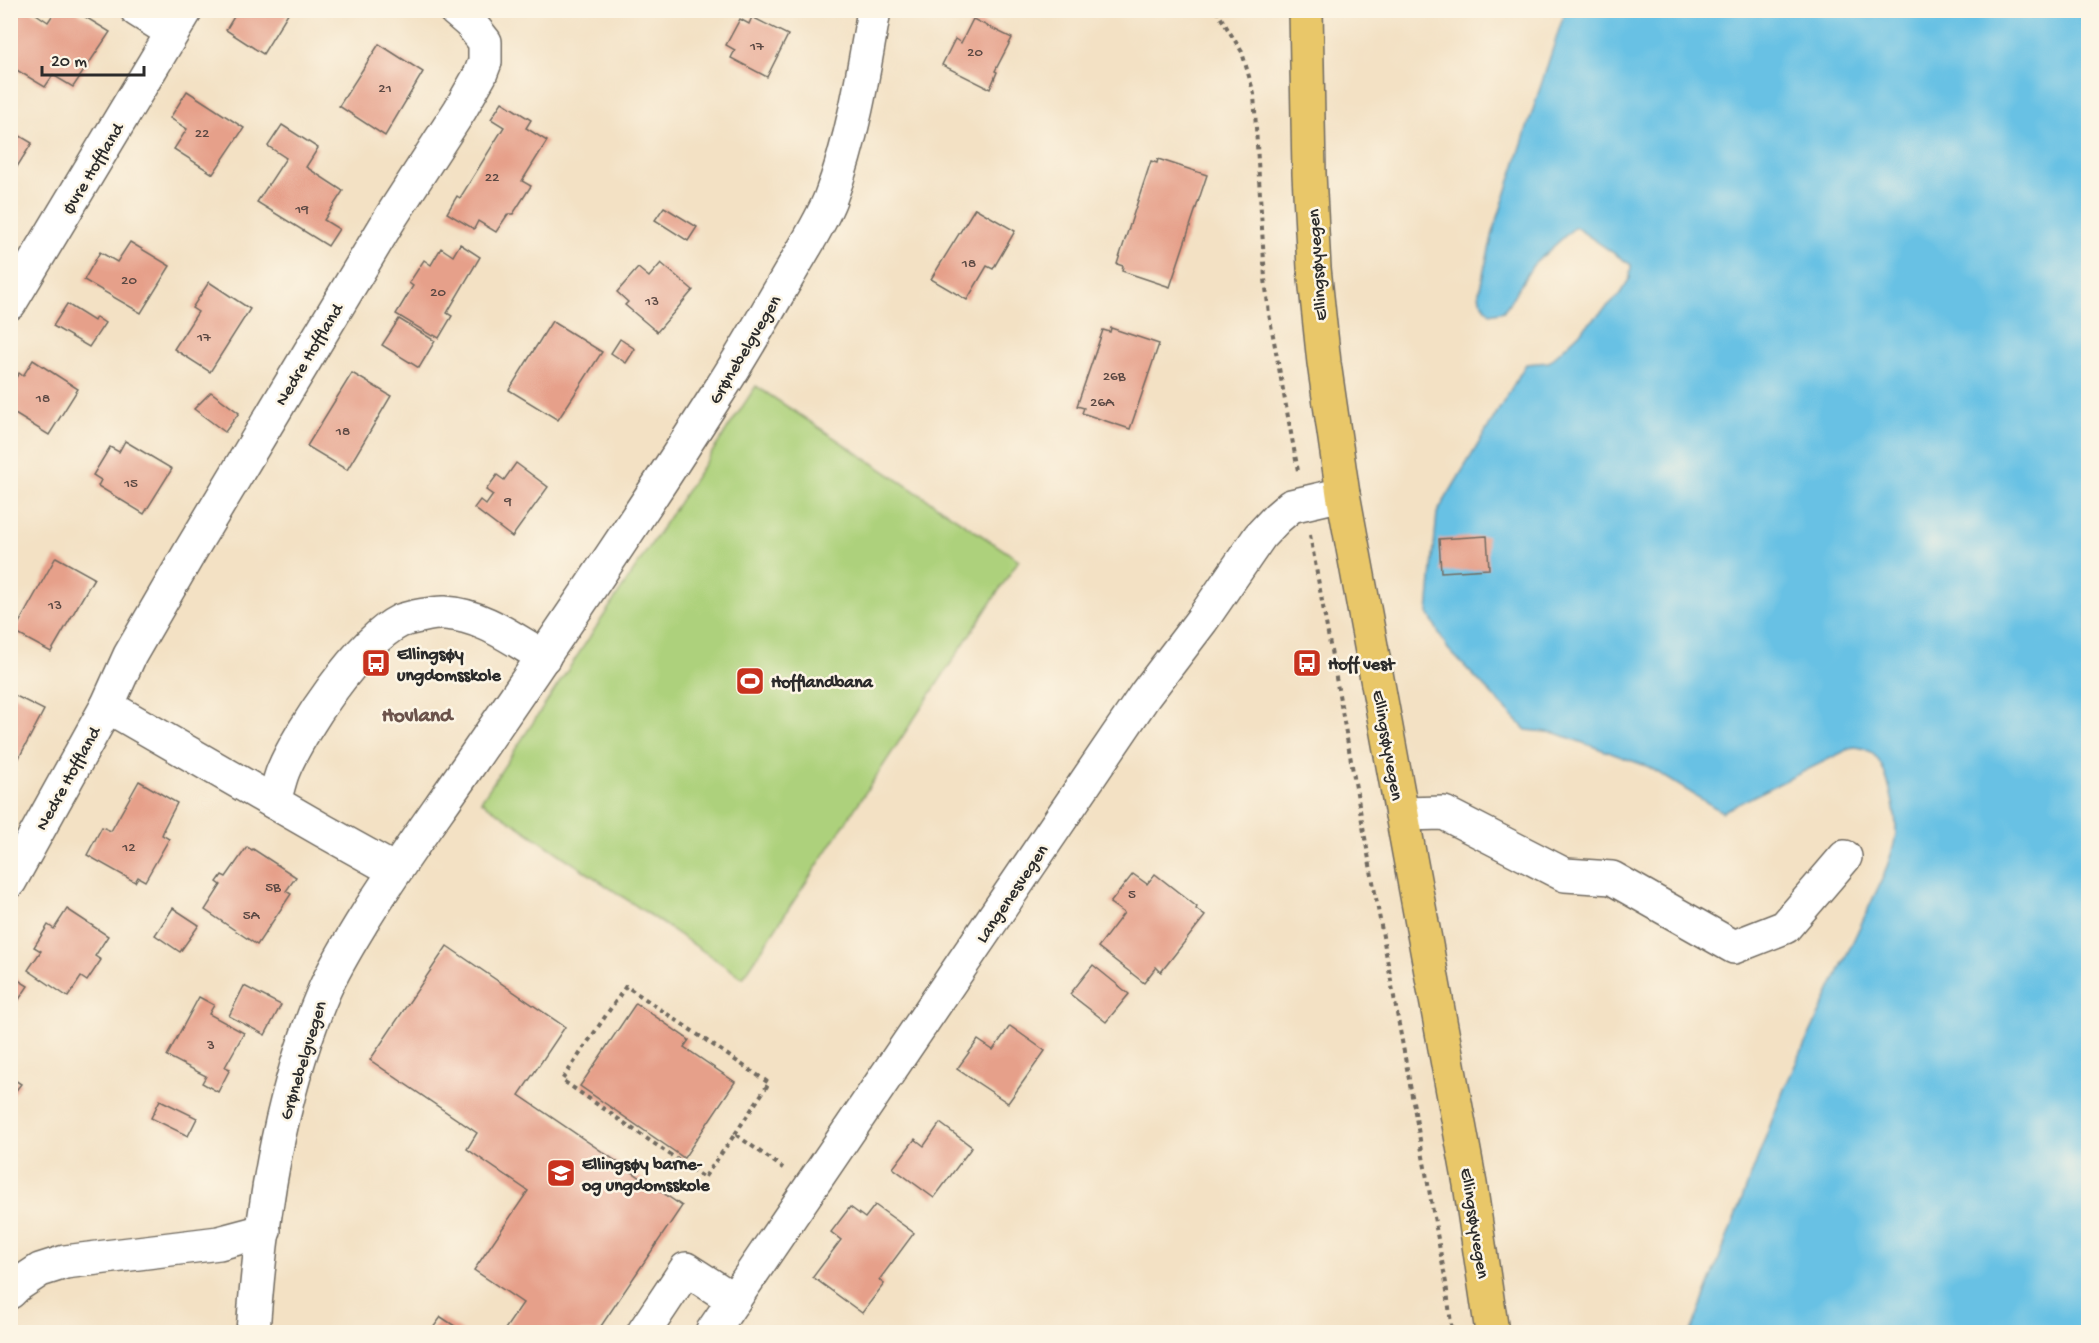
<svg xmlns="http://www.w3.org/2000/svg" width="2099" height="1343" font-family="'Gochi Hand',sans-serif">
  <rect width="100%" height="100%" fill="#fcf5e5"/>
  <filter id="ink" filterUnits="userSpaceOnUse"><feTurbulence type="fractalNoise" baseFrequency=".0167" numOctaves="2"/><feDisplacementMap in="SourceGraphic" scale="12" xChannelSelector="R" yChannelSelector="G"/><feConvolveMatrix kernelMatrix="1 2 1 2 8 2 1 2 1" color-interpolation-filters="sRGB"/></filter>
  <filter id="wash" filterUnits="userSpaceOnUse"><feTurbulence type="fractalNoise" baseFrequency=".008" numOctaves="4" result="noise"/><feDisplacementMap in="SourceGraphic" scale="24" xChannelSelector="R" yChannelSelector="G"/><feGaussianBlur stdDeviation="1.35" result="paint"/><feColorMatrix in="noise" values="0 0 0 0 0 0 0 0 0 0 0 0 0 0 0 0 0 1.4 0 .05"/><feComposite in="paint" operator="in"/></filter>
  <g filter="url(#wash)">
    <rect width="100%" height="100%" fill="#f3e1c4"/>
    <polygon fill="#add17b" stroke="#6c7e53" stroke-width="1.5" points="756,386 1019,560 743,978 481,801"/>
    <path fill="#67c1e4" stroke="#497688" stroke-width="1.5" d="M1565,11H2088V1332H1691L1784,1089L1884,875C1888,863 1893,851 1895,839C1899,821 1888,768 1874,755C1868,749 1861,747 1853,747L1722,812L1649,767L1556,733L1526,730L1448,649L1428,613L1437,513L1526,364L1549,362L1619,295L1630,278L1631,265L1575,227L1533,265L1504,311L1490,314L1480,300L1479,292L1493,233Z"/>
    <g id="blocks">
      <g fill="#e6a08a">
        <polygon points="14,10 30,10 48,22 56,10 74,10 110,32 73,87 53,75 45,87 10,66 10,16"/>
        <polygon points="238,10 290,10 263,54 226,30"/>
        <polygon points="752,17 788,35 767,77 731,58 735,50 726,45 740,19 749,24"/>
        <polygon points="973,19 1012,38 995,71 997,72 990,89 942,65 955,39 961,43"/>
        <polygon points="379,44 423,72 385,136 339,106"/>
        <polygon points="187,91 244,128 213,174 174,149 187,129 170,118"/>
        <polygon points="502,102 531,120 526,128 547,141 522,181 531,186 513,214 508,214 496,232 478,221 474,229 447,213 457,196 460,198 504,127 491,119"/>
        <polygon points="282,125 318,148 306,167 343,191 324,220 339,229 328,246 257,202 286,158 268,146"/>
        <polygon points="10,130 32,143 10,178"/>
        <polygon points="1158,159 1207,175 1170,287 1122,271 1123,266 1117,264 1151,161 1157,163"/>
        <polygon points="664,207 697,227 688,241 655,220"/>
        <polygon points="975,208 1015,231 993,269 987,266 967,300 931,279"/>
        <polygon points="130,242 170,266 141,313 84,280 100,252 117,262"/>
        <polygon points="460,244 480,257 447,313 452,316 439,338 434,335 432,336 396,314 413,286 409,283 424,260 431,265 441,248 453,256"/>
        <polygon points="661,263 693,290 657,332 625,305 628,302 617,292 638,268 649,277"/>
        <polygon points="209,282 250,309 210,372 174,349 198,312 192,308"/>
        <polygon points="67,304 94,321 96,317 105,323 89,347 53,326"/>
        <polygon points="399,319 435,341 419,368 382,345"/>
        <polygon points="552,321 602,352 558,420 509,390"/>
        <polygon points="1111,328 1159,344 1130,429 1082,413 1084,408 1077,406 1103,330 1110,332"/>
        <polygon points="620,339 635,349 626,363 611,353"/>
        <polygon points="33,360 78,389 49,435 10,411 10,396 14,390 10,386 19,373 23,376"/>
        <polygon points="352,373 391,396 347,470 307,446"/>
        <polygon points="211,392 239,413 225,432 194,409"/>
        <polygon points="125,441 172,469 144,514 98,486 101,480 93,475 110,447 119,452"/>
        <polygon points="516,463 548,487 512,537 474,508 480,500 486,505 493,495 486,490 497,475 504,480"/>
        <polygon points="1487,536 1489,569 1441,572 1439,539"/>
        <polygon points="56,557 94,578 51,652 14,632"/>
        <polygon points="10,693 44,710 10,775"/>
        <polygon points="139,781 177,803 163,830 164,830 162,835 169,839 145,881 138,877 135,882 87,855 102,827 111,831"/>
        <polygon points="247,847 252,850 253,849 296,877 286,891 291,894 257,945 205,910 221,885 217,882 222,875 226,877"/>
        <polygon points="1133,874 1147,884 1155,874 1197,907 1196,909 1205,916 1161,972 1156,967 1144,983 1098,947 1124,913 1110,903"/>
        <polygon points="173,908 199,925 180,952 155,935"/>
        <polygon points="67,909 108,936 95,956 101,960 87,981 81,977 68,997 28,970 41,951 34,947 48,925 54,929"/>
        <polygon points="447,946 565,1027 519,1095 682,1206 597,1332 503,1332 523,1303 474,1270 528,1191 467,1149 477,1133 370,1060"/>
        <polygon points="1093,965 1129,994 1106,1022 1070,994"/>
        <polygon points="10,975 28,986 10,1013"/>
        <polygon points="244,986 281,1005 265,1035 229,1016"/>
        <polygon points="199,997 214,1005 209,1014 244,1033 225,1067 230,1069 218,1092 202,1083 206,1076 167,1056"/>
        <polygon points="636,1003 689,1040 684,1047 735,1082 684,1158 580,1086"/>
        <polygon points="1010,1026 1045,1051 1008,1103 957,1069 978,1040 993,1050"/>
        <polygon points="10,1077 21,1084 10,1098"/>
        <polygon points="160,1100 197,1118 188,1136 151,1118"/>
        <polygon points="940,1123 972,1147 934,1198 893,1168 915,1139 924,1146"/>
        <polygon points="875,1205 914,1233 879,1280 884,1284 862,1313 813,1277 841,1240 831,1232 850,1207 865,1218"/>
        <polygon points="441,1317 464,1332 430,1332"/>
      </g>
    </g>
  </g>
  <g filter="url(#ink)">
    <use href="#blocks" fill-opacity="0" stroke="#716b61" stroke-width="1.5"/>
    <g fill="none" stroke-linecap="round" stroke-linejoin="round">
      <g stroke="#716b61" stroke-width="36">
        <g id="minor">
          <polyline points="137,10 172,32"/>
          <polyline points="10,303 186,10"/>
          <polyline points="107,706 324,831 394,870"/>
          <path d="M274,802C277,792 279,781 283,771C300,730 360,641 400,621C408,618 436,612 445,613C482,615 513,639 544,657"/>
          <polyline points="1402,814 1444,813 1565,875 1612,878 1734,947 1785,927 1845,857"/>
          <polyline points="10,881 107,706 130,655 191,550 391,217 460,110 480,75 485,62 485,42 470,23 455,10"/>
          <polyline points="10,1292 16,1286 40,1270 65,1262 219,1243 264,1231"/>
          <path d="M253,1332C261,1217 278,1098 324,991C335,966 350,942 364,919C397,866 434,816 469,765C554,642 638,519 718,393C744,353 767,312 791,271C804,248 820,224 830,199C853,138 863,75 874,10"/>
          <polyline points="644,1332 686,1269 734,1300"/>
          <polyline points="712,1332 1145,695 1202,620 1260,536 1277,518 1291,506 1343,494"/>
        </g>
      </g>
      <g stroke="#716b61" stroke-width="36">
        <polyline id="major" points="1306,10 1309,174 1314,268 1324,363 1343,494 1470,1184 1492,1332"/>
      </g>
      <g stroke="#716b61" stroke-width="4" stroke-dasharray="4.5 4.5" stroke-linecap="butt">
        <polyline points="1216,10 1242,52 1254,94 1265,279 1269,314 1298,471"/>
        <polyline points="1310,535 1446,1283 1452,1332"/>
        <polyline points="735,1134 769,1083 626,986 562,1080 704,1178 735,1134 783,1168"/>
      </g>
      <use href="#minor" stroke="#fff" stroke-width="33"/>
      <use href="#major" stroke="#e9c769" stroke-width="33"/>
    </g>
  </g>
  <defs>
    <g id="bus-square" transform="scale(1.5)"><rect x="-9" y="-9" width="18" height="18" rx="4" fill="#c8321e" stroke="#fcf5e5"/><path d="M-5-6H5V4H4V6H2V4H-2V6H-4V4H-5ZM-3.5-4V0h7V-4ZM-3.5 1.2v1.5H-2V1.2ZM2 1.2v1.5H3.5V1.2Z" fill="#fff"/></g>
    <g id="stadium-square" transform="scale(1.5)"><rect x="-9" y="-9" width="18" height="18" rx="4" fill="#c8321e" stroke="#fcf5e5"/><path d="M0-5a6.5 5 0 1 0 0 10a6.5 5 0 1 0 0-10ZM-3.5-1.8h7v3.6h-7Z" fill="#fff"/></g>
    <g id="school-square" transform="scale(1.5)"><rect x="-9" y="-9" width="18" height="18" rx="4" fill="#c8321e" stroke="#fcf5e5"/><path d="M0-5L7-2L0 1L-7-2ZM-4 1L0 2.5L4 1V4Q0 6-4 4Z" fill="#fff"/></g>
  </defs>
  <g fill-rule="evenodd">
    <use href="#bus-square" x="376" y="663"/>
    <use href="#bus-square" x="1307" y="663"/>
    <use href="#stadium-square" x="750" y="681"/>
    <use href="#school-square" x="561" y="1173"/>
  </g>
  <g text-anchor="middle" stroke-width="5" stroke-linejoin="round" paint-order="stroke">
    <g font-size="15" fill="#5a4843">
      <text x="757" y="50">17</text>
      <text x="975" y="56">20</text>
      <text x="385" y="92">21</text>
      <text x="202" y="137">22</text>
      <text x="492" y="181">22</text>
      <text x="302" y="213">19</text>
      <text x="969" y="267">18</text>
      <text x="129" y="284">20</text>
      <text x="438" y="296">20</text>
      <text x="652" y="305">13</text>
      <text x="204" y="341">17</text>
      <text x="1114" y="380">26B</text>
      <text x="43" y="402">18</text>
      <text x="1102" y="406">26A</text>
      <text x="343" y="435">18</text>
      <text x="131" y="487">15</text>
      <text x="508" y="505">9</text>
      <text x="55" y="609">13</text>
      <text x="129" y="851">12</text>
      <text x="273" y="891">5B</text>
      <text x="1132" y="898">5</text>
      <text x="251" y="919">5A</text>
      <text x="211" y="1049">3</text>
    </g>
    <g font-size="18" fill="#2b2b2b" stroke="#fcf5e5">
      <text transform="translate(92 168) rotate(-59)" y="6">Øvre Hoffland</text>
      <text transform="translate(1316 265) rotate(-94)" y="6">Ellingsøyvegen</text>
      <text transform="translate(744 349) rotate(-59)" y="6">Grønebelgvegen</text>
      <text transform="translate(308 354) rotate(-59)" y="6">Nedre Hoffland</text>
      <text transform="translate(1389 745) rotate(80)" y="6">Ellingsøyvegen</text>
      <text transform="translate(67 778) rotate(-61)" y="6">Nedre Hoffland</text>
      <text transform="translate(1011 893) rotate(-56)" y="6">Langenesvegen</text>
      <text transform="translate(302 1060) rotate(-73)" y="6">Grønebelgvegen</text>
      <text transform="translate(1476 1223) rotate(81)" y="6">Ellingsøyvegen</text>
    </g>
    <g font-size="18" font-weight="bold" fill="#2b2b2b" stroke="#fcf5e5" text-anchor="start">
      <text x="397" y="659">Ellingsøy<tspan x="397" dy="21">ungdomsskole</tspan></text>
      <text x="1328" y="669">Hoff vest</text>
      <text x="771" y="687">Hofflandbana</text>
      <text x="582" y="1169">Ellingsøy barne-<tspan x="582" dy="21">og ungdomsskole</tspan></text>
    </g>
    <g font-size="21" font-weight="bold" fill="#6c544c" stroke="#fcf5e5">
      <text x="417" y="721">Hovland</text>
    </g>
  </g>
  <rect width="2099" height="1343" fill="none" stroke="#fcf5e5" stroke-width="36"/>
  <path d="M42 66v9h102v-9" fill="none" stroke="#2b2b2b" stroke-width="3"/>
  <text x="51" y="66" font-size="18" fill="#2b2b2b" stroke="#fcf5e5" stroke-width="4.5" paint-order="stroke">20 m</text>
</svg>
